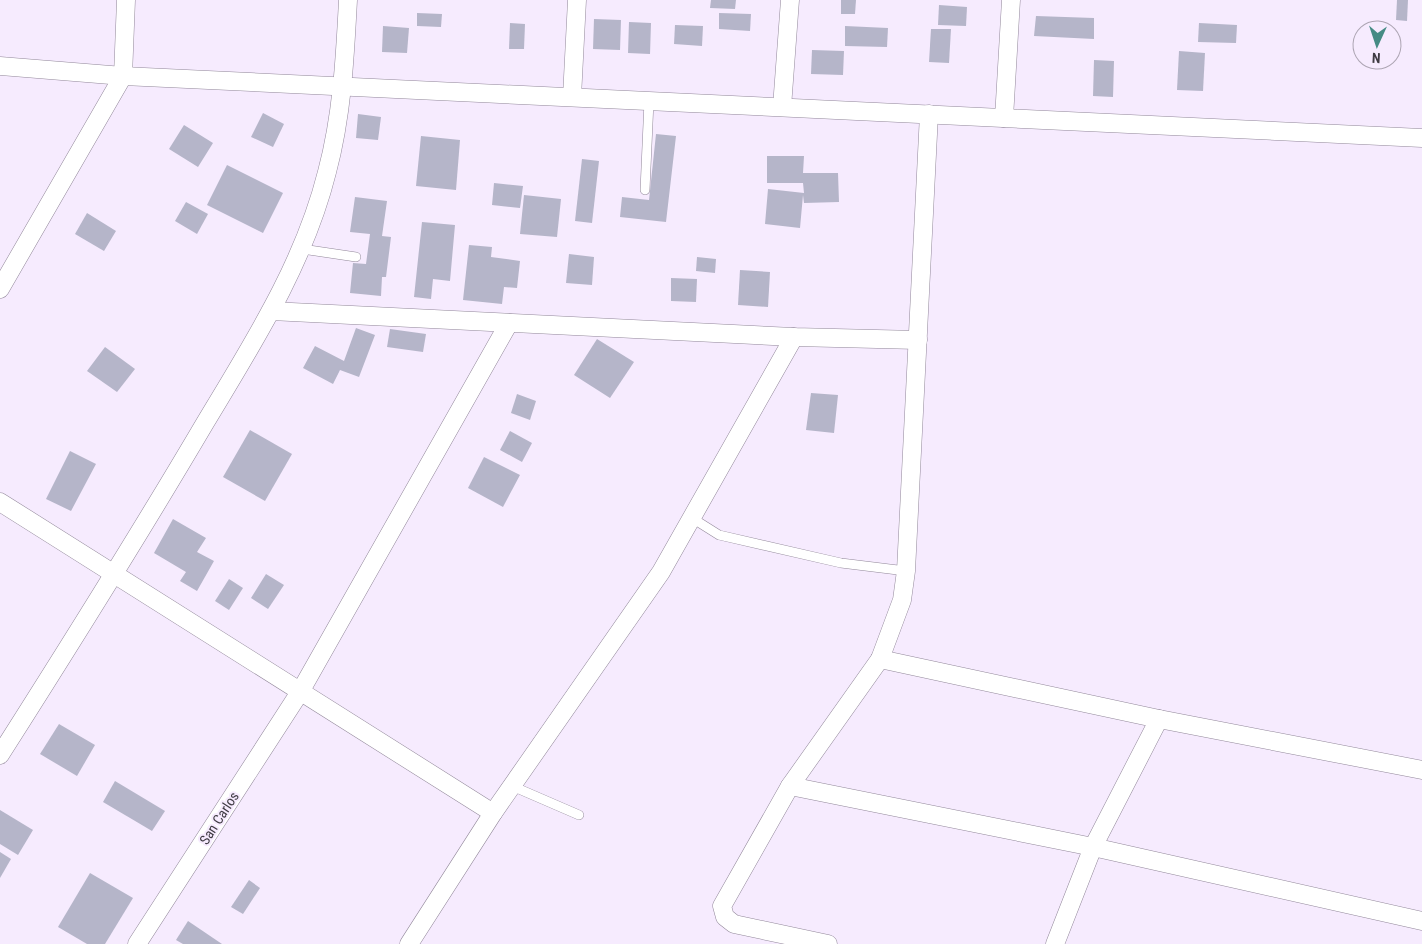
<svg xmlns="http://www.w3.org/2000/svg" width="1422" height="944" font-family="'Roboto Condensed',sans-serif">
  <rect width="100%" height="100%" fill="#f6ebfe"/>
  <g fill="#b5b5c9">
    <polygon points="711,0 736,0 735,9 710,8"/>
    <polygon points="841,0 856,0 855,14 841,14"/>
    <polygon points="1397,0 1408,0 1407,21 1396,20"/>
    <polygon points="939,5 967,7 966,26 938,25"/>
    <polygon points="417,13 442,14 441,27 417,26"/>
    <polygon points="719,13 751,14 750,31 719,29"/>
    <polygon points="1036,16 1094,18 1094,39 1034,36"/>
    <polygon points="594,19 621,20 620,50 593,49"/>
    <polygon points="629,22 651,23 650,54 628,53"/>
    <polygon points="510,23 525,24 524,49 509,49"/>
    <polygon points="1199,23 1237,25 1236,43 1198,42"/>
    <polygon points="675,25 703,26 702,46 674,44"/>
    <polygon points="383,26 409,28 407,53 382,52"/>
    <polygon points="845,26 888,28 887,47 845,46"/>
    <polygon points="931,29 951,29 949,63 929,62"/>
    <polygon points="812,50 844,51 843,75 811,74"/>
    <polygon points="1179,51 1205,53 1203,91 1177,90"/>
    <polygon points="1094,60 1114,61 1113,97 1093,96"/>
    <polygon points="263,113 284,124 273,147 251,137"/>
    <polygon points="358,114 381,117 378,140 356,138"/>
    <polygon points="184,125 213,143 198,167 169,149"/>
    <polygon points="656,134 676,136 666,222 620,217 622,197 649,200"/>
    <polygon points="421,136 460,140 456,190 416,186"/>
    <polygon points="767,156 804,156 803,173 838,173 839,202 804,203 803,195 800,228 765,224 768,189 804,193 803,183 767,183"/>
    <polygon points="582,159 599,161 592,223 575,221"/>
    <polygon points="227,165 283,193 263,233 207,205"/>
    <polygon points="494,183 523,186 520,208 492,205"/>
    <polygon points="524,195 561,199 557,237 520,234"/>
    <polygon points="355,197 387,201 382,236 391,237 386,277 382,277 381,296 350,293 353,263 366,264 370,234 350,232"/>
    <polygon points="186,202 208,214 197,234 175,221"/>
    <polygon points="87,213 116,231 104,251 75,234"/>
    <polygon points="422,222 455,225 450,281 433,279 431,299 414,297"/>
    <polygon points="469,245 492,247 491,257 520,261 517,288 504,287 502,304 463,300"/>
    <polygon points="569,254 594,257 592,285 566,283"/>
    <polygon points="697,257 716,259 715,273 696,271"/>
    <polygon points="740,270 770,272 768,307 738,305"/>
    <polygon points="671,278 697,279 696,302 671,301"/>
    <polygon points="356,328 375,335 359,377 340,370 333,384 303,368 315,346 344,361"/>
    <polygon points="390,329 426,334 423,352 387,347"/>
    <polygon points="597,339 634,362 610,398 574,375"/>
    <polygon points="105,347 135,369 117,392 87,371"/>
    <polygon points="811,393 838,395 834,433 806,430"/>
    <polygon points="517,394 536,401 530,420 511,413"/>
    <polygon points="250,430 292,454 265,501 223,477"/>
    <polygon points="510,431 532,443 522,462 500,450"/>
    <polygon points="70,451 96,464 71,511 46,499"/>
    <polygon points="484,457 520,475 503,507 468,488"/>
    <polygon points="173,519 206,538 197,552 214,561 197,591 180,581 186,572 154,553"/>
    <polygon points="266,574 284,585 268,609 251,598"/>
    <polygon points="229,579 243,588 229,610 215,601"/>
    <polygon points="59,724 95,745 77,776 40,754"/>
    <polygon points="115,781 165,811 152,831 103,802"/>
    <polygon points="0,810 33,830 18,855 0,844"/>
    <polygon points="0,852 11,859 0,878"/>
    <polygon points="90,873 133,898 105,944 87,944 58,927"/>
    <polygon points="249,880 260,888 243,914 231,907"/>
    <polygon points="188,921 222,944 183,944 176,940"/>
  </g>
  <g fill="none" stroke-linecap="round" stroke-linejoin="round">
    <g stroke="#92889a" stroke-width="10">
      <g id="lane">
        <polyline points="645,190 649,101"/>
        <polyline points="302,249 356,257"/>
        <polyline points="692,518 719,535 841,563 906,571"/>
        <polyline points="512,786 579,815"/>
      </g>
    </g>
    <g stroke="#92889a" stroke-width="19">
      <g id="street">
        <polyline points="0,66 123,76 1422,138"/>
        <polyline points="572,97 577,0"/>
        <polyline points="782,107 790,0"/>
        <polyline points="929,114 906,571 902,600 880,659 790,786 1093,847 1422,921"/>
        <polyline points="1004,118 1011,0"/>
        <polyline points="0,289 123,76 126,0"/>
        <polyline points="271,311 794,337 918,340"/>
        <polyline points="0,502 493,813"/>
        <polyline points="880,659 1159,719 1422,770"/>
        <path d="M0,755C70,645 139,535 205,423C253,343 304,264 327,172C342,116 345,58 348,0"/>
        <polyline points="790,786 722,906 725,917 734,924 828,944"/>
        <polyline points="137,944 300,692 509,323"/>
        <polyline points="409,944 493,813 661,572 794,337"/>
        <polyline points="1055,944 1093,847 1159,719"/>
      </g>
    </g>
    <use href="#lane" stroke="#fff" stroke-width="9"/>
    <use href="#street" stroke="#fff" stroke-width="18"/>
  </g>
  <g text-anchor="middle" stroke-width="4" stroke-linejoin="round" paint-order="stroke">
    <g font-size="14" fill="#3f3b43" stroke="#f6ebfe">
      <text transform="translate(219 818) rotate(-57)" y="5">San Carlos</text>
    </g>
  </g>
  <g transform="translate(1377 45) rotate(183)"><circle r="24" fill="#f6ebfe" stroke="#ada5b3"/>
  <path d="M0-4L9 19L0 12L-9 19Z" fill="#458b84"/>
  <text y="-8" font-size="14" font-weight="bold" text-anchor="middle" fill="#3f3b43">N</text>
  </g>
</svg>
